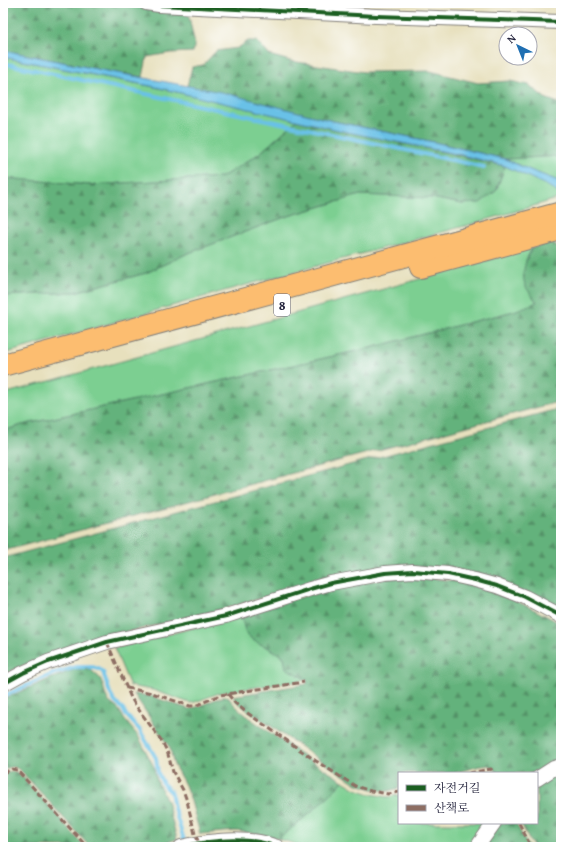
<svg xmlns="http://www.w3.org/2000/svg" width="564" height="850" font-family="'Gentium Book Plus','Noto Serif KR',serif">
  <defs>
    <pattern id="forest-firs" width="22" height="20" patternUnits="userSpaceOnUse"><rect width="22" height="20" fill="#64b27b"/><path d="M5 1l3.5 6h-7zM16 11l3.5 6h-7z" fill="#529066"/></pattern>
  </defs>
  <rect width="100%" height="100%" fill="#fff"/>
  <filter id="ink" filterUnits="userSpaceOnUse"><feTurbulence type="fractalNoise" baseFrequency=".025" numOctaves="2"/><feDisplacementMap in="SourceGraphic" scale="8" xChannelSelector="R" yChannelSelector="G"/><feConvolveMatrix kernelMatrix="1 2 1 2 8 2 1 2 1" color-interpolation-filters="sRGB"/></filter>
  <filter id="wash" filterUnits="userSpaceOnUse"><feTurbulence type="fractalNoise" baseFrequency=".012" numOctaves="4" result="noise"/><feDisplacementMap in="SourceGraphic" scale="16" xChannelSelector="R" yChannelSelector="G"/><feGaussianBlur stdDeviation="0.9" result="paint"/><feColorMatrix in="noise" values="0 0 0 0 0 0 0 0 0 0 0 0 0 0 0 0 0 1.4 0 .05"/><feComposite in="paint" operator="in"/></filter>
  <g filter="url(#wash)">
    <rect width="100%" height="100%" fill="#e7e0bd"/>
    <g fill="#7bcf91" stroke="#4e7866">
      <polygon points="3,57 155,87 297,120 260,153 222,177 90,185 3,178"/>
      <polygon points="561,156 561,182 530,170 505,159"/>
      <polygon points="505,166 549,186 561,195 557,199 472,224 231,289 3,354 3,296 75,292 146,273 186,254 285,217 360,195 432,198 462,204 496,191"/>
      <polygon points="532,248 526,260 526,286 537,303 514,311 370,348 22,425 3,431 3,394"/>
      <polygon points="241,616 246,634 254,641 271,649 284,657 286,668 307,680 229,691 219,693 195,702 190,703 153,690 130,686 114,648"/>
      <path d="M343,781L356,789L370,794L388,797L399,795V823H489L473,847H302L293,843L278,839C301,821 323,803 343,781Z"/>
    </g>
    <g fill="url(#forest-firs)" stroke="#436a5b">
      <polygon points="3,3 133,3 147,10 188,12 195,45 193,52 170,53 147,57 143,77 112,72 3,50"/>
      <polygon points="248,41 257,41 269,55 290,61 364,72 430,71 478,83 510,81 529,85 545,98 561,104 561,156 505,159 434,142 333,121 187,86 192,67 203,65 216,51 238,48"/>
      <path d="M297,120C366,136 436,149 505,166L496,191L480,203L462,204L432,198L360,195L285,217L186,254L146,273L75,292L3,296V178L90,185L222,177L260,153Z"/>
      <path d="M553,242L561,251V401L3,551V431L22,425L370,348L514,311L537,302C533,297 529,292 526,287C520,273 526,260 532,248Z"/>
      <polygon points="561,408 561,609 448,569 307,585 223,609 106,637 24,665 3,675 3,558"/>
      <path d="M402,576C427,578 452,579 476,586C506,595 534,609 561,624V760L537,773H497L495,769L488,765L480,766L454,773H399V788L388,791L372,789L357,784L317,758L246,709L236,701L233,696L307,684V680L286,668L284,657L271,649L254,641L246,633L241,616L334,587Z"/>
      <path d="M76,669L91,670L100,678L103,685L105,694L109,702L118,709L122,715L124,719L138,736L154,767L155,774L158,783L167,801L169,809L177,839L152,847H90L22,772C14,765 12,766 3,770V699L57,676Z"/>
      <path d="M134,694L150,696L189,709C202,707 214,698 227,696C240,713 258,724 275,736C298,752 320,767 343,781C323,803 301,821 278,839L264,835L236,831L200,834L191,801L185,785L174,765L170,748Z"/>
      <polygon points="561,769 561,847 535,847 530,842 521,823 537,823 537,783"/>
      <polygon points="12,771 16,772 21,775 85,847 3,847 3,774"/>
      <polygon points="499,823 516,823 526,843 530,847 482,847"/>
    </g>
    <polygon fill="#69c1e7" stroke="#467291" points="3,50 112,72 221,92 333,121 434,142 505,159 530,170 561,182 561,195 548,186 505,166 461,155 347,132 155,87 3,57"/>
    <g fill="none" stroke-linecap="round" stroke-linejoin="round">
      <g stroke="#69c1e7" stroke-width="4">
        <polyline points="3,63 484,167"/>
        <polyline points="3,696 55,673 77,667 92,667 99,669 103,672 110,693 115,702 123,709 126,715 139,729 156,758 158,773 163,784 171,792 174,808 185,843"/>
      </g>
    </g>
  </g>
  <g filter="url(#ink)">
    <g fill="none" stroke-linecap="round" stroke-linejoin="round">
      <g stroke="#84817c" stroke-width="16">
        <g id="minor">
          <polyline points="146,3 159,5 376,16 561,22"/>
          <polyline points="3,684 23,673 48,662 107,642 226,616 310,589 331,583 385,573 413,571 448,574 475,580 497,586 525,597 561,616"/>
          <polyline points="537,779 554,768 561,766"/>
          <path d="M181,847C206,841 233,838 259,842C265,843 271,845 277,847"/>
          <polyline points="477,847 494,823"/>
        </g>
      </g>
      <g stroke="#84817c" stroke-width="24">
        <g id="motorway">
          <polyline points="421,267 561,229"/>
          <polyline points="3,365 561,213"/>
        </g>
      </g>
      <use href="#minor" stroke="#fff" stroke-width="14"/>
      <use href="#motorway" stroke="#fcbd6f" stroke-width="22"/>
      <g stroke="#8d6e63" stroke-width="3" stroke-dasharray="6 3" stroke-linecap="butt">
        <polyline points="107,642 131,698 136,706 161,740 167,751 173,772 183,790 187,801 195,834 200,845"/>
        <polyline points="127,688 152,693 190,706 195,706 220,695 304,682"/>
        <polyline points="228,694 235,703 246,712 316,761 355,786 371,791 388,794 399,792"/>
        <polyline points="3,773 12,769 17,770 87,847"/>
        <polyline points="469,773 491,769 493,773"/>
        <polyline points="519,823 529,843 532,847"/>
      </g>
      <g stroke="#fff" stroke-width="6">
        <g id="cycleway">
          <polyline points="146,3 159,5 376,16 561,22"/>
          <polyline points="3,684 23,673 48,662 107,642 226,616 310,589 331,583 385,573 413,571 448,574 475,580 497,586 525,597 561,616"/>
          <path d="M181,847C206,841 233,838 259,842C265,843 271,845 277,847"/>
        </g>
      </g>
      <use href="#cycleway" stroke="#1b5e20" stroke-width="4"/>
    </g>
  </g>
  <g text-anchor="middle" stroke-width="3.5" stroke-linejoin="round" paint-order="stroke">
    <rect fill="#fff" stroke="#646476" stroke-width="1" x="274" y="294" width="16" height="22" rx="3"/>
    <g font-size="13" font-weight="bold" fill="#22223b">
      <text x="282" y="310">8</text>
    </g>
  </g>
  <rect width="564" height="850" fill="none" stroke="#fff" stroke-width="16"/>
  <rect x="398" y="772" width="140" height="52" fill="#ffffff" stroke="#a7a7b1"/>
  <rect x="406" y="785" width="20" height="6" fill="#1b5e20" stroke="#a7a7b1"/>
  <text x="434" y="792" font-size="12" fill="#22223b">자전거길</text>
  <rect x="406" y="805" width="20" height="6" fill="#8d6e63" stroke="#a7a7b1"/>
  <text x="434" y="812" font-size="12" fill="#22223b">산책로</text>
  <g transform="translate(518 46) rotate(317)"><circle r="19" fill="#ffffff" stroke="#a7a7b1"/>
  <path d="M0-3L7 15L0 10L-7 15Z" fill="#1f6fb2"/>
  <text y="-6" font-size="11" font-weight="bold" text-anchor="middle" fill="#22223b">N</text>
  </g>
</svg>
